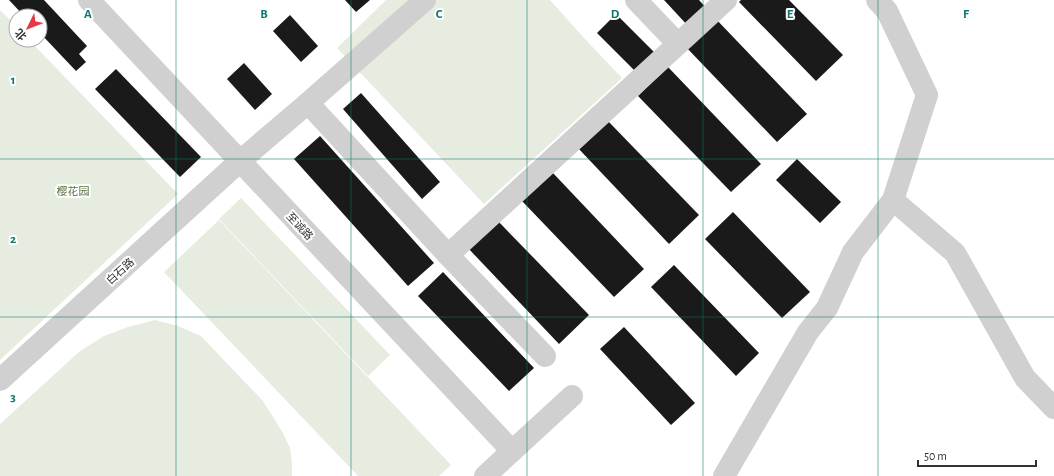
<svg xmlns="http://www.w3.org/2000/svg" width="1054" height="476" font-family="'Alegreya Sans','Noto Sans SC',sans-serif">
  <rect width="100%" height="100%" fill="#fff"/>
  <g fill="#e6ecdf">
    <polygon points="386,0 550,0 584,38 622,78 484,204 337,48"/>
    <polygon points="0,10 16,26 16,40 29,40 178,194 0,360"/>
    <polygon points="241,198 390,355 368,376 219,219"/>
    <polygon points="219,220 451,465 439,476 358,476 164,272"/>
    <polygon points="155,320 178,326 201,336 263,401 283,433 290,448 292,464 292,476 0,476 0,424 80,351 104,336 128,327"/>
  </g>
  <g fill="#1a1a1a">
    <polygon points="9,0 44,0 87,46 79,54 86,62 76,71 40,33 40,16 24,16"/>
    <polygon points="345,0 370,0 356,12"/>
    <polygon points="664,0 699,0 708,10 689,27"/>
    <polygon points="741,0 789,0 843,55 816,81 739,2"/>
    <polygon points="616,14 656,54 636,72 597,33"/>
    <polygon points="290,15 318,46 301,62 273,31"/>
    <polygon points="714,17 807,114 777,142 685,46"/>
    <polygon points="244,63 272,94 255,110 227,79"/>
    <polygon points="668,67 761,164 731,192 638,96"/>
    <polygon points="116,69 201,157 180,177 95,89"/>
    <polygon points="361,93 440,182 422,199 343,109"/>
    <polygon points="606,119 699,215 669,244 577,147"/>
    <polygon points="320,136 434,263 408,286 294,159"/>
    <polygon points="797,159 841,202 820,223 776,180"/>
    <polygon points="552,172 644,269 614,297 522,201"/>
    <polygon points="733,212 810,292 782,318 705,239"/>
    <polygon points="496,219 589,315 559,344 467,247"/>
    <polygon points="674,265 759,353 736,376 651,287"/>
    <polygon points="443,272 534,368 509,391 418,296"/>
    <polygon points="624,327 695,403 671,425 600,349"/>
  </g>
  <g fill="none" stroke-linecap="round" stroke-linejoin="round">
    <g stroke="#d0d0d0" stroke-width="22">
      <polyline points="89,0 512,451"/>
      <polyline points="425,0 308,103 448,255 545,356"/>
      <polyline points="636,0 678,44"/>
      <polyline points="893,200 955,253 1025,378 1054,408"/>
      <polyline points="448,255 726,0"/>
      <polyline points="0,380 240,161 308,103"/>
      <polyline points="485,476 572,396"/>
      <polyline points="724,476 808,332 827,308 853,252 893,200 927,95 887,11 877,0"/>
    </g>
  </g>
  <path fill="none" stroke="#0f766e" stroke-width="1" stroke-opacity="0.55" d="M176,0V476M351,0V476M527,0V476M703,0V476M878,0V476M0,159H1054M0,317H1054"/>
  <g text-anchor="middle" stroke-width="4" stroke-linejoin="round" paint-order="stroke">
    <g font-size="11" fill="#56703f" stroke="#fff">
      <text x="73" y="195">樱花园</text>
    </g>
    <g font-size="11" fill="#333" stroke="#fff">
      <text transform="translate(300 226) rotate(47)" y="4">至诚路</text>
      <text transform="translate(120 271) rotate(-42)" y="4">白石路</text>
    </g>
  </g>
  <g font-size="13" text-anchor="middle" font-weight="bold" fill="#0f766e" stroke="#fff" stroke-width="4" stroke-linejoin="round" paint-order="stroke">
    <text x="88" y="18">A</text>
    <text x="264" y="18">B</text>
    <text x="439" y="18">C</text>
    <text x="615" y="18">D</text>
    <text x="790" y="18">E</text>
    <text x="966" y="18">F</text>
    <text x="13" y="84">1</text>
    <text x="13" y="243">2</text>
    <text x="13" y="401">3</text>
  </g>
  <g transform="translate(28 28) rotate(227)"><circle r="19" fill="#ffffff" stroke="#adadad"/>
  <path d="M0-3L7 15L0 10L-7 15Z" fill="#e63946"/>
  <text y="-6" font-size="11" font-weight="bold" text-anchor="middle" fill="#333333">北</text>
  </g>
  <path d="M918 460v6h118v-6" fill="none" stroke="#333333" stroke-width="2"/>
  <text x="924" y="460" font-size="12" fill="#333333" stroke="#ffffff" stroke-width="3" paint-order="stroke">50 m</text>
</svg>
